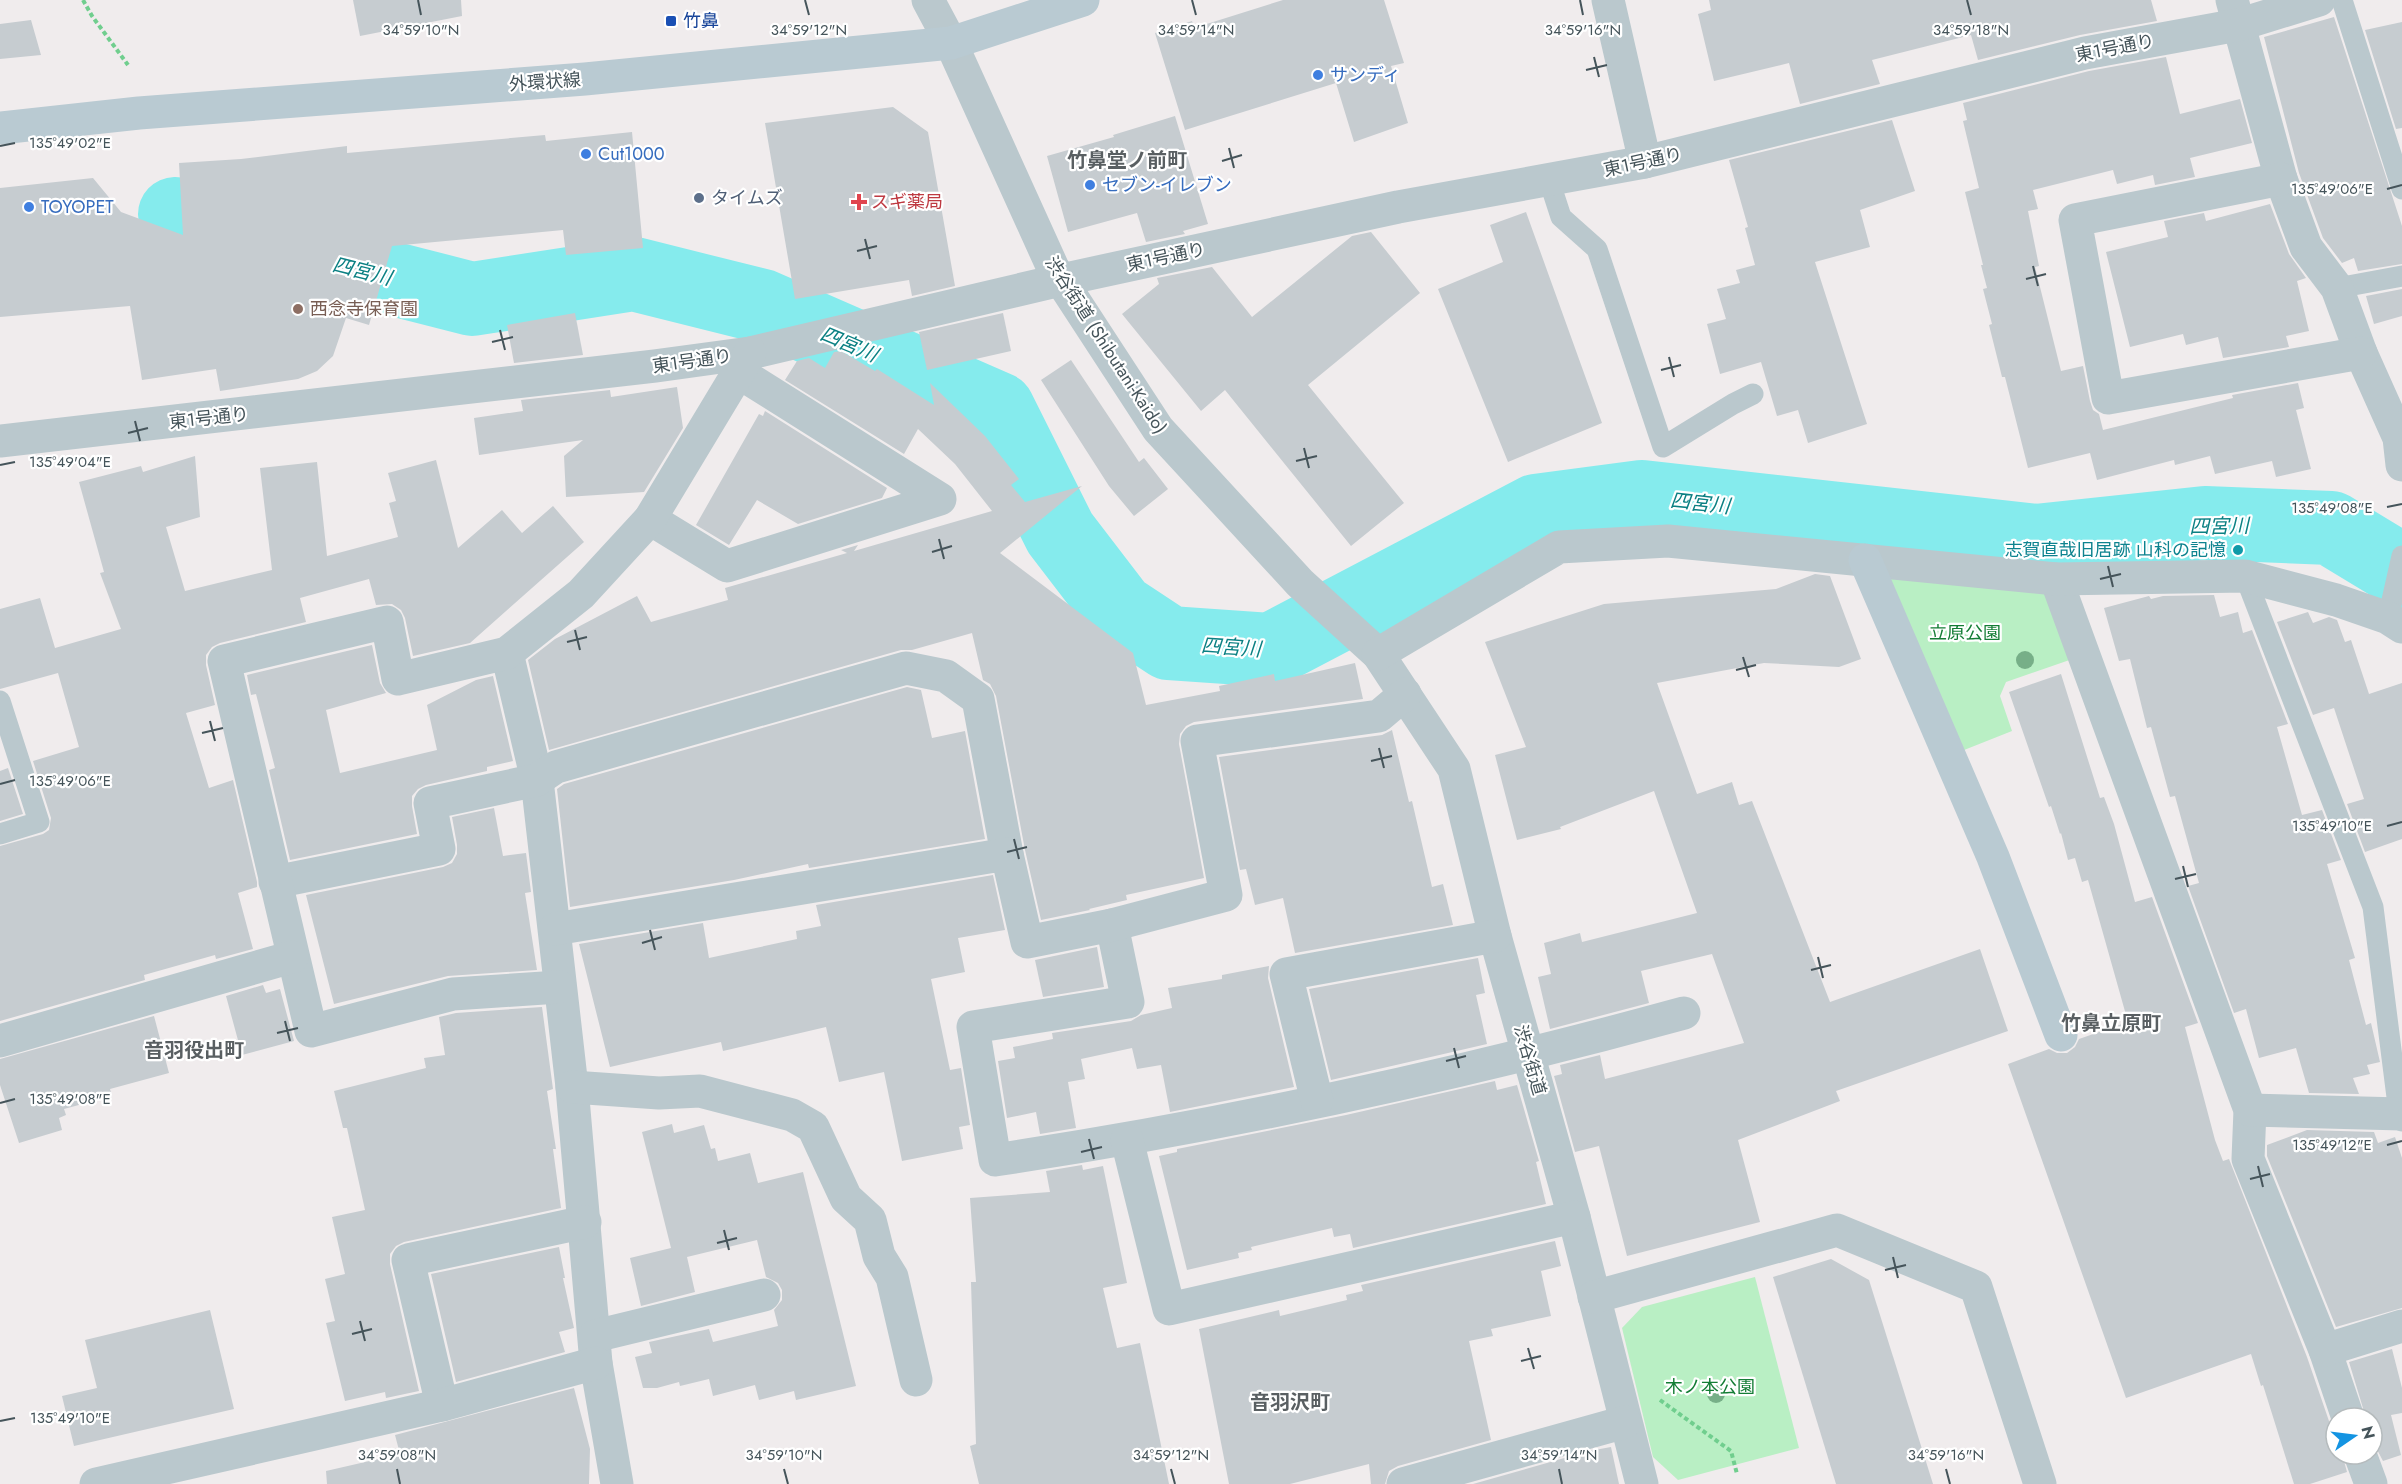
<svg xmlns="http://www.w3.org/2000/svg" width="2402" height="1484" font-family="Jost,'Noto Sans JP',sans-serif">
  <rect width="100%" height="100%" fill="#f0eced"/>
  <g fill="#b9efc4">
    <polygon points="1865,560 2056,579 2084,655 2006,682 2000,696 2012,731 1949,756"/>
    <polygon points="1755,1277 1799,1448 1678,1480 1653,1457 1622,1328 1642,1307"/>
  </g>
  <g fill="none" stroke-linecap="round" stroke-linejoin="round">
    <polyline stroke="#85ebed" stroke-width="74" points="175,214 245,241 472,299 634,274 762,306 998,409 1060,533 1119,610 1169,643 1271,650 1536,511 1642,497 2036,541 2205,523 2331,528 2402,571"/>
  </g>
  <g fill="#c6ccd0">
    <polygon points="353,0 461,0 462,16 360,36"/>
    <polygon points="1283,0 1384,0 1404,63 1391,66 1408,123 1354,142 1336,83 1185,130 1155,33 1192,21 1194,28"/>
    <polygon points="1709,0 2151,0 2157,21 2080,35 1978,60 1971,35 1872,60 1880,84 1800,104 1789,63 1714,81 1698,14 1711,10"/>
    <polygon points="2334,17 2402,226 2402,264 2358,271 2354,258 2342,263 2323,238 2299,173 2264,37"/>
    <polygon points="31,20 41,55 0,59 0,24"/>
    <polygon points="2402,22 2402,128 2396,129 2365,30"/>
    <polygon points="2166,57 2180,114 2240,99 2252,143 2190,158 2195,177 2155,185 2153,175 2117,184 2113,170 2033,190 2038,209 2028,211 2039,266 2035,267 2061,371 2083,366 2090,401 2093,410 2099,414 2103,430 2233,398 2232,395 2298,383 2304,408 2296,410 2311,469 2276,477 2272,461 2215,474 2210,456 2175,465 2174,460 2097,480 2090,453 2028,468 2005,377 2002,377 1989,325 1992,324 1983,289 1987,288 1981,265 1983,265 1965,192 1979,188 1963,121 1967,120 1963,103 2089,71"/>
    <polygon points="893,107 928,132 955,286 912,296 909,280 795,299 765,123"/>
    <polygon points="1175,116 1208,224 1183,231 1185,234 1146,242 1137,213 1068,232 1047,156 1114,137 1113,135"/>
    <polygon points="1892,120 1915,191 1860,210 1870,247 1815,262 1867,424 1808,443 1798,410 1777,416 1761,362 1720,374 1707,324 1726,319 1717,289 1740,283 1736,270 1755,265 1745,228 1748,227 1729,160"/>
    <polygon points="632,132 643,248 566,255 563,230 392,246 369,325 346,318 333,356 317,371 298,379 220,391 216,369 142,380 130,306 0,317 0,188 93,178 121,212 183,235 179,163 241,159 347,146 347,153 545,135 546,141"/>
    <polygon points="2270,204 2289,254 2306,278 2297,281 2309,331 2286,336 2289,347 2223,358 2218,337 2186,345 2183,334 2130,347 2106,252 2168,237 2164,221 2204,213 2206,221"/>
    <polygon points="1526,212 1602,423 1508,462 1438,289 1503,262 1490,225"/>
    <polygon points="1371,232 1420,293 1308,385 1404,503 1351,546 1225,390 1201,411 1122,314 1159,284 1157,278 1212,267 1252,317 1352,236"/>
    <polygon points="2402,289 2402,316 2374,324 2366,296"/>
    <polygon points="575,313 583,355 514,363 507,325"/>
    <polygon points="1003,313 1011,351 927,370 919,332"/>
    <polygon points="841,351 875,371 877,369 934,405 930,383 985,436 1019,479 1011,485 1025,502 1082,486 1000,553 1133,653 1146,705 1220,691 1219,686 1274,674 1275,681 1355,663 1363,699 1194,722 1186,726 1180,734 1179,744 1204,878 1126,895 1127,900 1089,909 1090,910 1041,920 1025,850 996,696 990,684 983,680 972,633 912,650 901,650 549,750 528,660 555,639 637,596 651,622 728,600 725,588 847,553 841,550 858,545 854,551 992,511 955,464 918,429 904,454 785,380 797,361 809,358 825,368 834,352"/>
    <polygon points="1071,360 1139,462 1144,458 1168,489 1134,516 1109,486 1041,380"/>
    <polygon points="677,387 683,428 644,492 566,497 564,456 583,440 479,455 474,418 523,411 521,400 610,390 611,397"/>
    <polygon points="765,411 887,488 882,498 798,524 757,500 729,545 696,525 759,414 763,416"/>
    <polygon points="195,456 200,517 166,527 185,591 272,570 260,468 317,462 327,556 398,537 389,503 396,501 388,473 436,460 458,548 502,510 522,533 553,506 584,542 470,643 413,656 405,618 401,610 392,604 376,605 369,579 300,598 306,622 220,643 212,647 206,655 206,665 215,705 186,713 209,788 233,780 257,882 257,887 238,893 253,949 216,959 215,955 144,975 145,980 0,1021 0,846 43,834 49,830 51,818 33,761 79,747 58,673 0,689 0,609 40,598 55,648 121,629 100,573 104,572 79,482 141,466 143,472"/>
    <polygon points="1815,574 1830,576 1861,659 1839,667 1764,663 1657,683 1697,794 1732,782 1739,805 1752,801 1830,1002 1980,949 2008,1031 1836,1091 1840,1101 1738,1140 1760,1222 1627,1256 1599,1146 1575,1152 1554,1076 1562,1074 1560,1065 1600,1055 1605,1079 1744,1043 1712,954 1641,971 1649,1003 1550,1029 1538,977 1551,974 1544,943 1580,933 1582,942 1697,913 1654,791 1560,827 1561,829 1517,840 1495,755 1526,747 1485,642 1604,604 1776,589"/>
    <polygon points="2214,595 2220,617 2238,612 2243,633 2252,630 2288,724 2277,727 2302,815 2322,810 2341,860 2327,864 2355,958 2349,960 2366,1025 2371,1023 2380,1062 2367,1065 2370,1074 2353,1078 2359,1094 2309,1093 2296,1048 2259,1058 2246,1009 2234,1013 2188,886 2199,883 2175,796 2170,797 2151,727 2147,728 2130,659 2119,661 2104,608 2149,596 2151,599 2163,596"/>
    <polygon points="2308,612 2313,623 2329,617 2337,620 2345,642 2351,640 2369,694 2402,683 2402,839 2365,852 2347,804 2364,799 2334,708 2313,715 2277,622"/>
    <polygon points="372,645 380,683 386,693 326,710 340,773 437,750 427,705 476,680 493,676 513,761 487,767 487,771 426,785 418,789 412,796 412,806 417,834 290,860 269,770 275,768 256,694 251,695 247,675"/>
    <polygon points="2061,674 2100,798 2104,797 2114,824 2135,902 2152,897 2198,1023 2185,1027 2215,1140 2223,1161 2229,1159 2307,1357 2330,1424 2336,1432 2336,1454 2342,1454 2347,1472 2310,1484 2294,1484 2263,1385 2261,1386 2251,1354 2126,1398 2008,1064 2049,1049 2057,1053 2067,1053 2075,1047 2079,1039 2128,1022 2088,880 2082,882 2075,858 2068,860 2061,833 2060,834 2051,806 2049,807 2009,692"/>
    <polygon points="907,687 921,690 932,738 965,731 985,839 809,868 808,864 734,880 570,907 557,789 564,784"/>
    <polygon points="1392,730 1409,802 1412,801 1432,887 1443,884 1453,925 1295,953 1283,898 1255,905 1246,869 1240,870 1219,757 1382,735"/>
    <polygon points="8,768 23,814 0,821 0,771"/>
    <polygon points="494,808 503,856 526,853 531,892 525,893 537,970 448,976 334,1004 306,895 443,867 452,863 457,854 457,845 452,817"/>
    <polygon points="993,875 1005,930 958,938 965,972 931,979 950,1070 961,1068 970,1125 959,1127 963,1149 902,1161 884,1072 839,1082 826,1027 723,1051 721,1042 610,1067 579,944 703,923 709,958 797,939 796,931 821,926 816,905"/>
    <polygon points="1097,947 1104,987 1043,997 1035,960"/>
    <polygon points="1478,958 1485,993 1476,995 1487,1044 1331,1080 1309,989"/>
    <polygon points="1269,966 1268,978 1294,1087 1170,1112 1161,1065 1137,1069 1132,1048 1081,1059 1085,1079 1068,1082 1076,1128 1040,1134 1036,1112 1007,1118 998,1061 1015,1058 1013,1047 1053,1039 1052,1033 1131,1021 1141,1015 1172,1008 1168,988 1222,979 1222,975"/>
    <polygon points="263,985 266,993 280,989 294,1041 242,1055 226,996"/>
    <polygon points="542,1007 553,1089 547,1091 556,1149 553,1149 561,1208 404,1242 396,1246 390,1254 390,1264 419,1391 386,1398 385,1392 345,1401 326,1323 335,1321 325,1279 345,1274 332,1217 365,1210 347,1128 343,1128 334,1091 426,1068 424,1058 445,1055 439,1017 456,1013"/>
    <polygon points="154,1016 169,1073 110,1089 112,1096 64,1109 66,1115 59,1118 62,1130 19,1143 0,1085 0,1059"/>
    <polygon points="1495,1081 1497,1090 1517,1085 1539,1161 1536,1162 1546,1204 1353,1248 1350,1234 1334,1237 1332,1228 1251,1247 1252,1250 1238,1253 1239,1258 1187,1270 1159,1156 1177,1152 1177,1149 1346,1115"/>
    <polygon points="672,1124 674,1133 704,1125 711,1149 715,1148 718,1161 750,1153 758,1183 803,1172 856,1386 796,1400 794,1391 759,1400 755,1385 713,1396 709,1379 680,1386 679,1382 657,1388 643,1388 635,1357 652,1353 649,1342 709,1329 713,1342 778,1326 774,1310 782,1300 782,1290 778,1283 766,1277 757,1240 687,1257 695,1292 641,1306 630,1258 671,1248 642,1132"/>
    <polygon points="2307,1130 2374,1132 2378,1143 2395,1137 2402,1158 2402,1308 2336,1327 2267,1156 2267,1145"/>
    <polygon points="1082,1165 1083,1170 1103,1166 1127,1283 1103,1288 1117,1348 1140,1343 1169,1484 979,1484 970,1446 976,1444 971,1282 976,1282 970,1198 1050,1192 1046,1171"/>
    <polygon points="1555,1241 1561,1266 1541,1271 1551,1316 1491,1329 1493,1336 1469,1341 1491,1440 1398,1466 1389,1471 1385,1484 1371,1484 1369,1464 1290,1484 1229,1484 1199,1329 1279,1310 1280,1316 1347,1300 1346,1295 1363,1291 1361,1285"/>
    <polygon points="559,1247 565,1278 563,1278 574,1328 559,1332 565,1352 456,1382 431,1274"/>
    <polygon points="1831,1259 1869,1280 1933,1484 1836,1484 1773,1277"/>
    <polygon points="210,1310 234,1409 74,1446 62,1396 97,1388 85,1340"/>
    <polygon points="2392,1349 2402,1388 2402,1413 2391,1415 2401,1455 2383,1461 2372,1440 2372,1418 2366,1418 2349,1362"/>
    <polygon points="574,1388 590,1449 589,1484 327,1484 326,1471 400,1454 395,1435"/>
    <polygon points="1611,1447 1619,1484 1473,1484 1589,1451"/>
  </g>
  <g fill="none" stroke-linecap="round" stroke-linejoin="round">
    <g stroke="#70ce8e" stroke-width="4" stroke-dasharray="4.5 3" stroke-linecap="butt">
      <polyline points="83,0 92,16 128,65"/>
      <polyline points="1660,1400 1731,1451 1737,1474"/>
    </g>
    <g stroke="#bac8cd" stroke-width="21">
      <polyline points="2342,0 2402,189"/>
      <polyline points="1549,180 1561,217 1597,249 1663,447 1733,404 1753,394"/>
      <polyline points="2337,288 2402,276"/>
      <polyline points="2245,576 2373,907 2399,1113 2402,1121"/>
      <polyline points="2388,618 2402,556"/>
      <polyline points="0,701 39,822 0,834"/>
    </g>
    <g stroke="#bac8cd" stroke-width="33">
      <polyline points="928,0 951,43 1053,268 1158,429 1300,583 1378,654 1454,769 1495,936 1574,1217 1642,1484"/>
      <polyline points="1608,0 1645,162"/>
      <polyline points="2232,0 2281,179 2306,247 2337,288 2361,353 2399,438 2402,465"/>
      <polyline points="2281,179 2075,220 2108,398 2361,353"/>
      <polyline points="0,441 655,366 750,353 1061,280 1398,207 1645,162 2085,53 2238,25 2319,0"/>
      <polyline points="650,519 727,566 940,499 738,372"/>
      <polyline points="2056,579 2250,1110 2248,1159 2325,1350 2348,1418"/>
      <polyline points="507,653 537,780 572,1087 596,1363 617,1484"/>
      <polyline points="1378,654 1559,547 1668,541 2056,579 2245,576 2336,600 2388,618 2402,627"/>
      <polyline points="275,882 439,849 430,803 537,780 556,767 906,668 946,676 978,699 1007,854"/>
      <path d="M1112,925L1128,1002L973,1027L995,1160C1227,1125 1458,1075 1684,1013"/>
      <polyline points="555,929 1007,854 1027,942 1112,925 1226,895 1197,741 1379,716 1405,694"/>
      <polyline points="559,987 453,994 311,1031 224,661 387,622 398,679 507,653 581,594 650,519 750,353"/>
      <polyline points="0,1041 292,957"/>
      <polyline points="572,1087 659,1093 700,1091 792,1115 813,1127 846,1198 870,1220 879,1256 892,1277 916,1380"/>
      <polyline points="1317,1101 1286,974 1495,936"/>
      <polyline points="2250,1110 2402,1114"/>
      <polyline points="1127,1140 1169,1309 1574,1217"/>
      <polyline points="1594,1297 1837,1230 1976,1287 2040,1484"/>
      <polyline points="595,1336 764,1295"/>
      <polyline points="2325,1350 2402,1326"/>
      <polyline points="442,1405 408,1260 585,1222"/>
      <polyline points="2360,1454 2371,1484"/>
      <polyline points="96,1484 442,1405 596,1363"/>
      <polyline points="1403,1484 1625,1422"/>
    </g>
    <g stroke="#b9cad2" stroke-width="33">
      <polyline points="0,128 139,113 585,79 951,43 1083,0"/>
      <polyline points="1865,560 1993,857 2061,1035"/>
    </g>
  </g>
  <g fill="#77af88">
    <circle cx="2025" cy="660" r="9"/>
    <circle cx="1716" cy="1394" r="9"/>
  </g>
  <path fill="none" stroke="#45545a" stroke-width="2" d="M418,0L421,15M805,0L809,15M1192,0L1196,15M1580,0L1583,15M1967,0L1971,15M1594,57L1599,77M1586,70L1607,65M0,146L15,143M1229,148L1234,168M1222,161L1242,155M2387,189L2402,185M865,239L870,259M857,251L877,246M2033,266L2038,286M2026,279L2046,274M500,330L505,350M492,342L513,337M1669,357L1674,377M1661,370L1681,365M135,421L140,441M128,433L148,428M1304,448L1309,468M1296,461L1317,456M0,465L15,462M2387,507L2402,504M939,539L944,559M932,552L952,546M2108,566L2113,587M2100,579L2121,574M575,630L580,650M567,642L587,637M1743,657L1749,677M1736,670L1756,665M210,721L215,741M202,733L223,728M1379,748L1384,768M1371,761L1392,756M0,784L15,780M2387,826L2402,822M1014,839L1019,859M1007,852L1027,847M2183,866L2188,887M2175,879L2196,874M650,930L655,950M642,943L662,937M1818,957L1823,978M1811,970L1831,965M285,1021L290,1041M277,1033L298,1028M1454,1048L1459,1068M1446,1061L1466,1056M0,1103L15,1099M1089,1139L1094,1159M2387,1145L2402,1141M1081,1152L1102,1147M2258,1166L2263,1187M2250,1179L2270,1174M724,1230L729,1250M717,1243L737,1238M1893,1257L1898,1278M1885,1270L1906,1265M360,1321L365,1341M352,1334L372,1329M1528,1348L1534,1369M1521,1361L1541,1356M0,1421L15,1418M397,1469L400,1484M784,1469L788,1484M1171,1469L1175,1484M1559,1469L1562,1484M1946,1469L1950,1484"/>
  <rect fill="#1a4fb4" stroke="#fff" stroke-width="2" x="665" y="15" width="12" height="12" rx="3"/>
  <g fill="#3f7fe0" stroke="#fff" stroke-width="2">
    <circle cx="1318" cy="75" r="6"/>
    <circle cx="586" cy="154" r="6"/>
    <circle cx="1090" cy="185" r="6"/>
    <circle cx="29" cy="207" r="6"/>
  </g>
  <circle fill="#5c6f8a" stroke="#fff" stroke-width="2" cx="699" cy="198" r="6"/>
  <path fill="#e0444e" stroke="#fff" stroke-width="2" d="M856 193h6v6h6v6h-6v6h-6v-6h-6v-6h6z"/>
  <circle fill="#8d6e63" stroke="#fff" stroke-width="2" cx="298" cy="309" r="6"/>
  <circle fill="#0f9aa8" stroke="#fff" stroke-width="2" cx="2238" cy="550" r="6"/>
  <g text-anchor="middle" stroke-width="4.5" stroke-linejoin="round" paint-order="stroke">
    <g font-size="18" fill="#164399" stroke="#fff" text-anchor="start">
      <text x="683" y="27">竹鼻</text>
    </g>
    <g font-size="18" fill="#45545a" stroke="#fff">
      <text transform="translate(2115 48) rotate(-11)" y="6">東1号通り</text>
      <text transform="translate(545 82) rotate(-4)" y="6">外環状線</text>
      <text transform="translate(1643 162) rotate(-12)" y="6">東1号通り</text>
      <text transform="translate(1166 257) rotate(-12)" y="6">東1号通り</text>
      <text transform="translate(1106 345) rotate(57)" y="6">渋谷街道 (Shibutani-Kaido)</text>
      <text transform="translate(692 361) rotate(-8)" y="6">東1号通り</text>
      <text transform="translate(209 418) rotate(-6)" y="6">東1号通り</text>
      <text transform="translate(1530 1060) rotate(74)" y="6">渋谷街道</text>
    </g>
    <g font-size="18" fill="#366cbe" stroke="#fff" text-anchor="start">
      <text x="1330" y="81">サンディ</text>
      <text x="598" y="160">Cut1000</text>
      <text x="1102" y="191">セブン-イレブン</text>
      <text x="41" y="213">TOYOPET</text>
    </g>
    <g font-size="18" fill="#4e5e75" stroke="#fff" text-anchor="start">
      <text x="711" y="204">タイムズ</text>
    </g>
    <g font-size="18" fill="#be3a42" stroke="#fff" text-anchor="start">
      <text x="871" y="208">スギ薬局</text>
    </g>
    <g font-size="18" fill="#785e54" stroke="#fff" text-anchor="start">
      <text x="310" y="315">西念寺保育園</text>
    </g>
    <g font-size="18" fill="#0d838f" stroke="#fff" text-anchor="end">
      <text x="2226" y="556">志賀直哉旧居跡 山科の記憶</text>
    </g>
    <g font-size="18" fill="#147d35" stroke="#fff">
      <text x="1965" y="639">立原公園</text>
      <text x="1710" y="1393">木ノ本公園</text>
    </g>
    <g font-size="20" font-weight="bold" fill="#595f62" stroke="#fff">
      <text x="1127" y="167">竹鼻堂ノ前町</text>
      <text x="2111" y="1030">竹鼻立原町</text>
      <text x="194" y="1057">音羽役出町</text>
      <text x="1290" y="1409">音羽沢町</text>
    </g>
    <g font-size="20" font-style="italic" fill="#0b8083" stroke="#fff">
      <text transform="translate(362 271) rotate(14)" y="7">四宮川</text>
      <text transform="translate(849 344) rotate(23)" y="7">四宮川</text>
      <text transform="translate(1700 503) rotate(6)" y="7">四宮川</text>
      <text transform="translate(2219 526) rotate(-1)" y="7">四宮川</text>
      <text transform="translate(1231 647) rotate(4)" y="7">四宮川</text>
    </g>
  </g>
  <g font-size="15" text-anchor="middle" fill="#45545a" stroke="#fff" stroke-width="4.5" stroke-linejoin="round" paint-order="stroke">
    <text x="421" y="35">34°59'10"N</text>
    <text x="809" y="35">34°59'12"N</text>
    <text x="1196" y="35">34°59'14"N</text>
    <text x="1583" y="35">34°59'16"N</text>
    <text x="1971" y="35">34°59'18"N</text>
    <text x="70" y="148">135°49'02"E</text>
    <text x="2332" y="194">135°49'06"E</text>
    <text x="70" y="467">135°49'04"E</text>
    <text x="2332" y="513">135°49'08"E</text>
    <text x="70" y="786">135°49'06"E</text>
    <text x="2332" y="831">135°49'10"E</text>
    <text x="70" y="1104">135°49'08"E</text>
    <text x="2332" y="1150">135°49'12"E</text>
    <text x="70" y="1423">135°49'10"E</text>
    <text x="397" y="1460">34°59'08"N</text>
    <text x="784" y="1460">34°59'10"N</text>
    <text x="1171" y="1460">34°59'12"N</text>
    <text x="1559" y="1460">34°59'14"N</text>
    <text x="1946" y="1460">34°59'16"N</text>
  </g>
  <g transform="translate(2354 1436) rotate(76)"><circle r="28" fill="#ffffff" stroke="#b5bbbd" stroke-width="1.5"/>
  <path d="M0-4.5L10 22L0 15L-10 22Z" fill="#1494e2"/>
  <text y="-9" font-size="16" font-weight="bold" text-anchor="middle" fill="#45545a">N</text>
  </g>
</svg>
